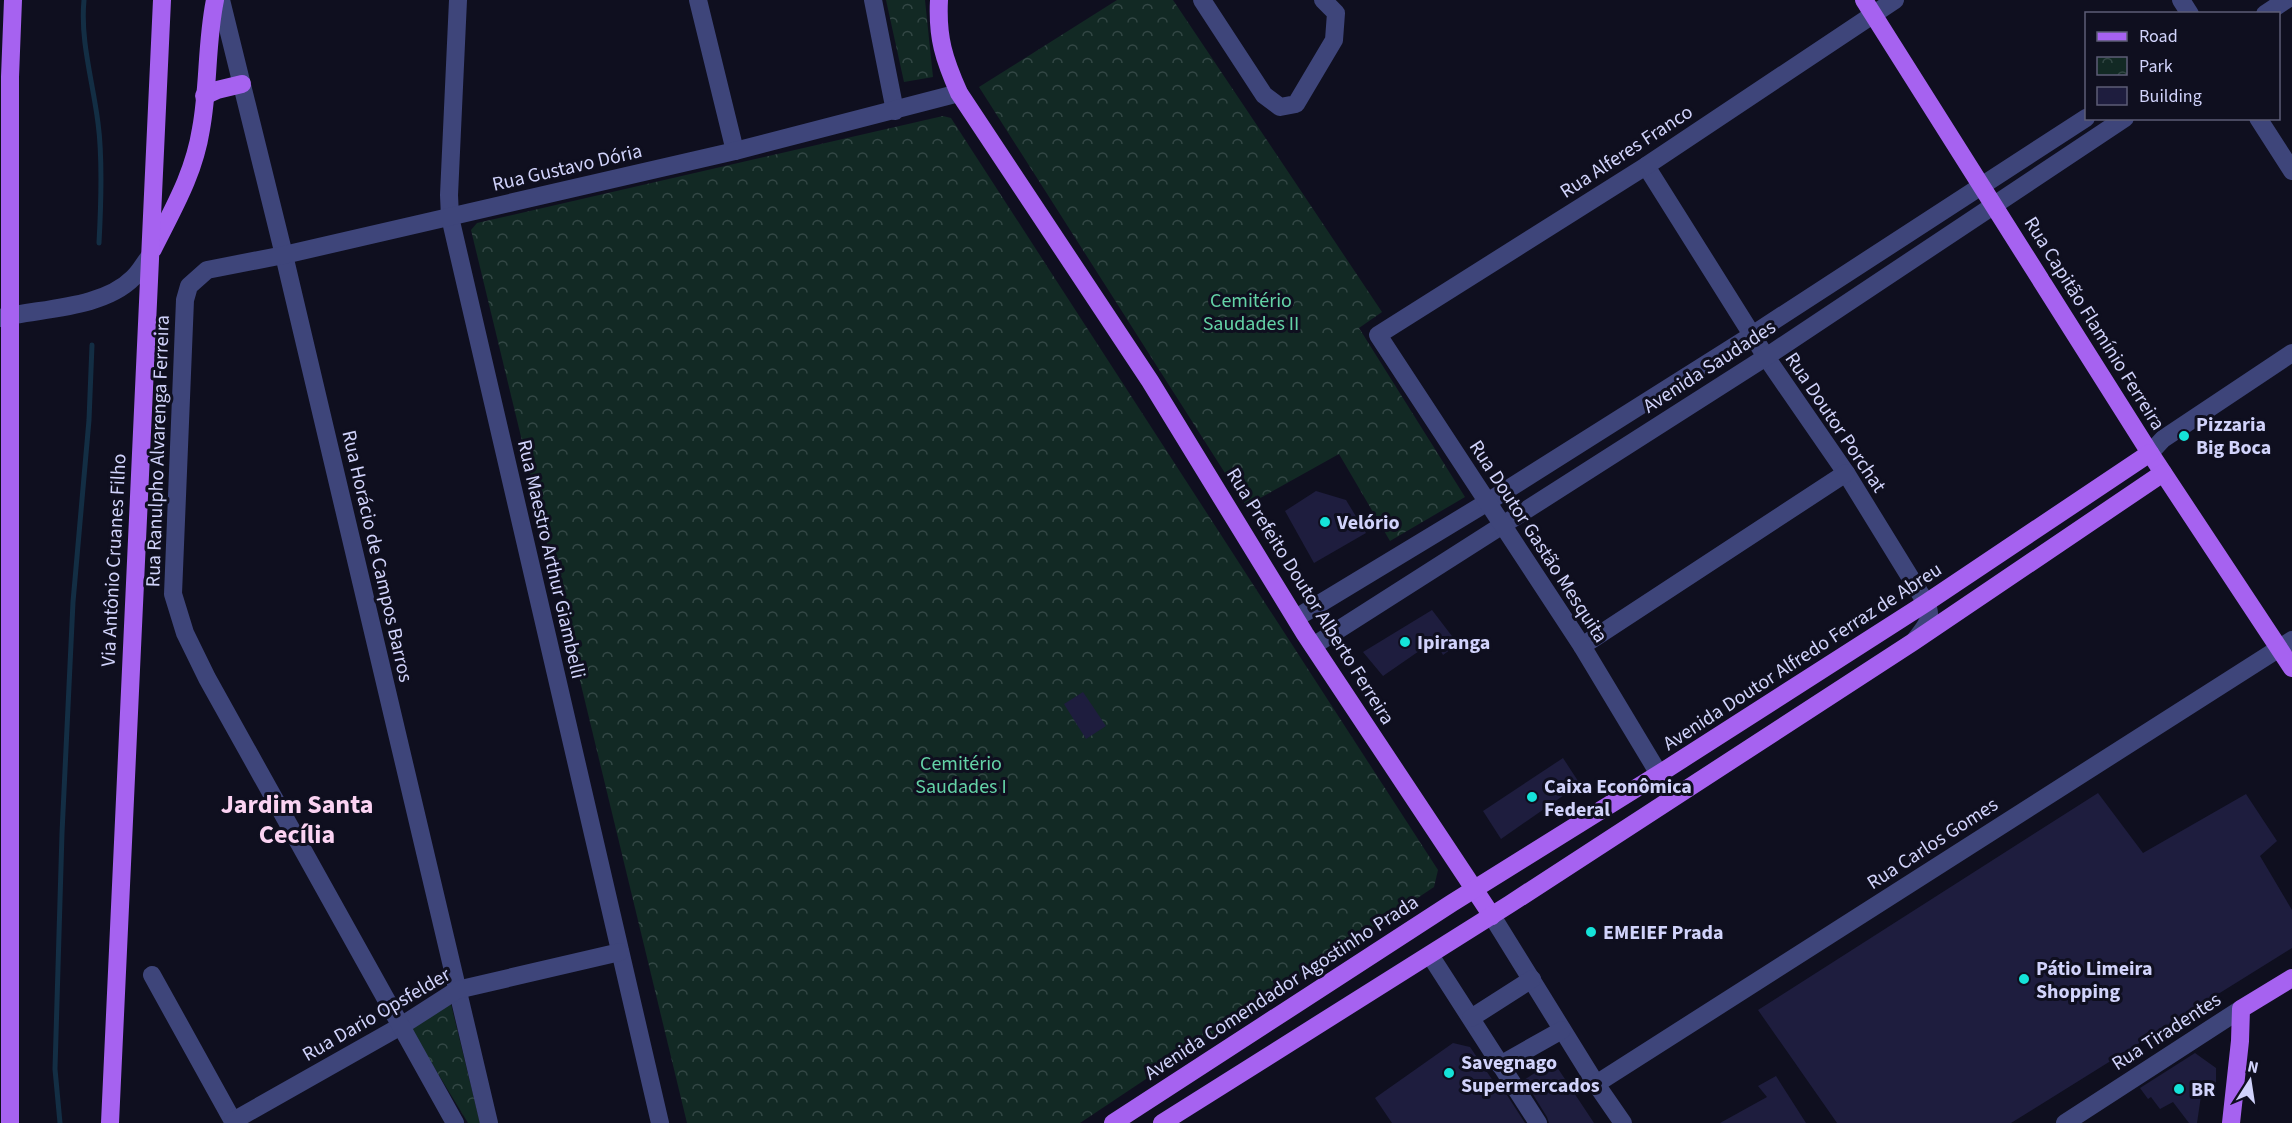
<svg xmlns="http://www.w3.org/2000/svg" width="2292" height="1123" font-family="'Source Sans 3',sans-serif">
  <defs>
    <pattern id="park-crowns" width="20" height="18" patternUnits="userSpaceOnUse" patternTransform="scale(1.5)"><rect width="20" height="18" fill="#122924"/><path d="M2 6a3 3 0 1 1 6 0M12 15a3 3 0 1 1 6 0" fill="none" stroke="#334745"/></pattern>
  </defs>
  <rect width="100%" height="100%" fill="#0f0f1f"/>
  <g fill="url(#park-crowns)">
    <polygon points="886,0 925,0 933,77 904,82"/>
    <polygon points="1117,0 1173,0 1382,312 1359,328 1465,497 1390,541 1339,454 1246,506 979,87"/>
    <polygon points="943,116 951,118 1438,870 1434,887 1080,1123 687,1123 471,230 477,223"/>
    <polygon points="450,1000 480,1123 468,1123 409,1026"/>
  </g>
  <g fill="none" stroke-linecap="round" stroke-linejoin="round">
    <g stroke="#132e44" stroke-width="5">
      <path d="M84,0C80,41 93,82 98,123C103,160 101,206 99,243"/>
      <polyline points="60,1123 55,1069 62,833 73,602 89,420 92,345"/>
    </g>
  </g>
  <g fill="#1e1d3e">
    <polygon points="1316,491 1346,500 1366,533 1314,563 1285,511"/>
    <polygon points="1432,610 1458,644 1443,655 1435,640 1383,676 1363,652"/>
    <polygon points="1083,692 1106,726 1086,739 1064,704"/>
    <polygon points="1563,758 1580,784 1501,839 1483,811"/>
    <polygon points="2098,793 2143,853 2246,794 2277,841 2260,856 2292,910 2292,948 2011,1123 1837,1123 1758,1010"/>
    <polygon points="1453,1043 1470,1047 1502,1094 1505,1092 1525,1123 1392,1123 1375,1098"/>
    <polygon points="2195,1053 2216,1068 2216,1097 2201,1096 2197,1123 2189,1123 2173,1102 2160,1109 2151,1097 2148,1099 2140,1088"/>
    <polygon points="1553,1061 1594,1123 1549,1123 1547,1117 1524,1080"/>
    <polygon points="1776,1076 1806,1123 1720,1123 1767,1097 1758,1086"/>
  </g>
  <g fill="none" stroke-linecap="round" stroke-linejoin="round">
    <g stroke="#3e457a" stroke-width="18">
      <polyline points="221,0 284,255 489,1123"/>
      <polyline points="458,0 449,195 450,217 660,1123"/>
      <polyline points="698,0 735,151"/>
      <polyline points="873,0 895,111"/>
      <polyline points="1202,0 1264,95 1280,107 1296,104 1334,40 1336,13 1323,0"/>
      <polyline points="2181,0 2190,14"/>
      <polyline points="2265,14 2286,0"/>
      <polyline points="2258,118 2292,171"/>
      <path d="M1646,166L1766,357L1846,473L1926,603C1934,619 1925,627 1915,640"/>
      <path d="M0,318C40,308 102,309 133,278C140,272 144,263 150,256"/>
      <polyline points="2150,453 2163,439 2292,353"/>
      <polyline points="1296,618 1486,503 1752,335 2086,118"/>
      <polyline points="1313,646 1766,357 2125,118"/>
      <polyline points="1582,646 1846,473"/>
      <polyline points="1659,774 1582,646 1378,335 1646,166 1895,0"/>
      <polyline points="1492,916 1596,1084 1623,1123"/>
      <polyline points="1430,955 1538,1123"/>
      <polyline points="152,975 234,1123"/>
      <polyline points="1471,1018 1532,979"/>
      <polyline points="1500,1065 1562,1030"/>
      <polyline points="1596,1084 2292,640"/>
      <polyline points="233,1121 401,1026 457,990 620,952"/>
      <polyline points="455,1123 207,678 185,633 173,594 185,300 189,286 207,270 284,255 735,151 959,93"/>
      <polyline points="2065,1123 2241,1009"/>
    </g>
    <g stroke="#a662f0" stroke-width="18">
      <path d="M939,0C937,38 944,59 959,93L1150,381L1305,634L1492,916"/>
      <polyline points="1864,0 2150,453 2292,668"/>
      <polyline points="204,96 217,90 242,84"/>
      <path d="M153,249C173,209 194,174 201,129C209,86 206,44 215,0"/>
      <polyline points="10,1123 10,77 13,0"/>
      <polyline points="110,1123 162,0"/>
      <polyline points="1113,1123 1452,903 1659,774 1926,603 2150,453"/>
      <polyline points="1162,1123 1510,904 1913,642 2163,473"/>
      <polyline points="2231,1123 2240,1041 2241,1009 2292,978"/>
    </g>
  </g>
  <g fill="#15e3d9" stroke="#0f0f1f" stroke-width="2">
    <circle cx="2184" cy="436" r="6"/>
    <circle cx="1325" cy="522" r="6"/>
    <circle cx="1405" cy="642" r="6"/>
    <circle cx="1532" cy="797" r="6"/>
    <circle cx="1591" cy="932" r="6"/>
    <circle cx="2024" cy="979" r="6"/>
    <circle cx="1449" cy="1073" r="6"/>
    <circle cx="2179" cy="1089" r="6"/>
  </g>
  <g text-anchor="middle" stroke-width="6" stroke-linejoin="round" paint-order="stroke">
    <g font-size="20" fill="#d1d3fb" stroke="#0f0f1f">
      <text transform="translate(1626 151) rotate(-33)" y="7">Rua Alferes Franco</text>
      <text transform="translate(567 167) rotate(-13)" y="7">Rua Gustavo Dória</text>
      <text transform="translate(2095 323) rotate(58)" y="7">Rua Capitão Flamínio Ferreira</text>
      <text transform="translate(1709 366) rotate(-33)" y="7">Avenida Saudades</text>
      <text transform="translate(1836 422) rotate(56)" y="7">Rua Doutor Porchat</text>
      <text transform="translate(157 451) rotate(-88)" y="7">Rua Ranulpho Alvarenga Ferreira</text>
      <text transform="translate(1539 541) rotate(57)" y="7">Rua Doutor Gastão Mesquita</text>
      <text transform="translate(378 556) rotate(77)" y="7">Rua Horácio de Campos Barros</text>
      <text transform="translate(552 559) rotate(77)" y="7">Rua Maestro Arthur Giambelli</text>
      <text transform="translate(113 560) rotate(-87)" y="7">Via Antônio Cruanes Filho</text>
      <text transform="translate(1311 596) rotate(58)" y="7">Rua Prefeito Doutor Alberto Ferreira</text>
      <text transform="translate(1802 656) rotate(-33)" y="7">Avenida Doutor Alfredo Ferraz de Abreu</text>
      <text transform="translate(1932 843) rotate(-33)" y="7">Rua Carlos Gomes</text>
      <text transform="translate(1281 987) rotate(-33)" y="7">Avenida Comendador Agostinho Prada</text>
      <text transform="translate(376 1014) rotate(-30)" y="7">Rua Dario Opsfelder</text>
      <text transform="translate(2166 1031) rotate(-33)" y="7">Rua Tiradentes</text>
    </g>
    <g font-size="20" fill="#64d3a7" stroke="#0f0f1f">
      <text x="1251" y="307">Cemitério<tspan x="1251" dy="23">Saudades II</tspan></text>
      <text x="961" y="770">Cemitério<tspan x="961" dy="23">Saudades I</tspan></text>
    </g>
    <g font-size="20" font-weight="bold" fill="#d1d3fb" stroke="#0f0f1f" text-anchor="start">
      <text x="2196" y="431">Pizzaria<tspan x="2196" dy="23">Big Boca</tspan></text>
      <text x="1337" y="529">Velório</text>
      <text x="1417" y="649">Ipiranga</text>
      <text x="1544" y="793">Caixa Econômica<tspan x="1544" dy="23">Federal</tspan></text>
      <text x="1603" y="939">EMEIEF Prada</text>
      <text x="2036" y="975">Pátio Limeira<tspan x="2036" dy="23">Shopping</tspan></text>
      <text x="1461" y="1069">Savegnago<tspan x="1461" dy="23">Supermercados</tspan></text>
      <text x="2191" y="1096">BR</text>
    </g>
    <g font-size="26" font-weight="bold" fill="#fbd3f2" stroke="#0f0f1f">
      <text x="297" y="813">Jardim Santa<tspan x="297" dy="30">Cecília</tspan></text>
    </g>
  </g>
  <rect x="2085" y="12" width="195" height="108" fill="#0f0f1f" stroke="#5d5d77" stroke-width="1.5"/>
  <rect x="2097" y="32" width="30" height="9" fill="#a662f0" stroke="#5d5d77" stroke-width="1.5"/>
  <text x="2139" y="42" font-size="18" fill="#d1d3fb">Road</text>
  <rect x="2097" y="57" width="30" height="18" fill="url(#park-crowns)" stroke="#5d5d77" stroke-width="1.5"/>
  <text x="2139" y="72" font-size="18" fill="#d1d3fb">Park</text>
  <rect x="2097" y="87" width="30" height="18" fill="#1e1d3e" stroke="#5d5d77" stroke-width="1.5"/>
  <text x="2139" y="102" font-size="18" fill="#d1d3fb">Building</text>
  <g transform="translate(2250 1081) rotate(12)" stroke="#0f0f1f" stroke-width="4.5" paint-order="stroke">
  <path d="M0-4.5L10 22L0 15L-10 22Z" fill="#d1d3fb"/>
  <text y="-9" font-size="16" font-weight="bold" text-anchor="middle" fill="#d1d3fb">N</text>
  </g>
</svg>
